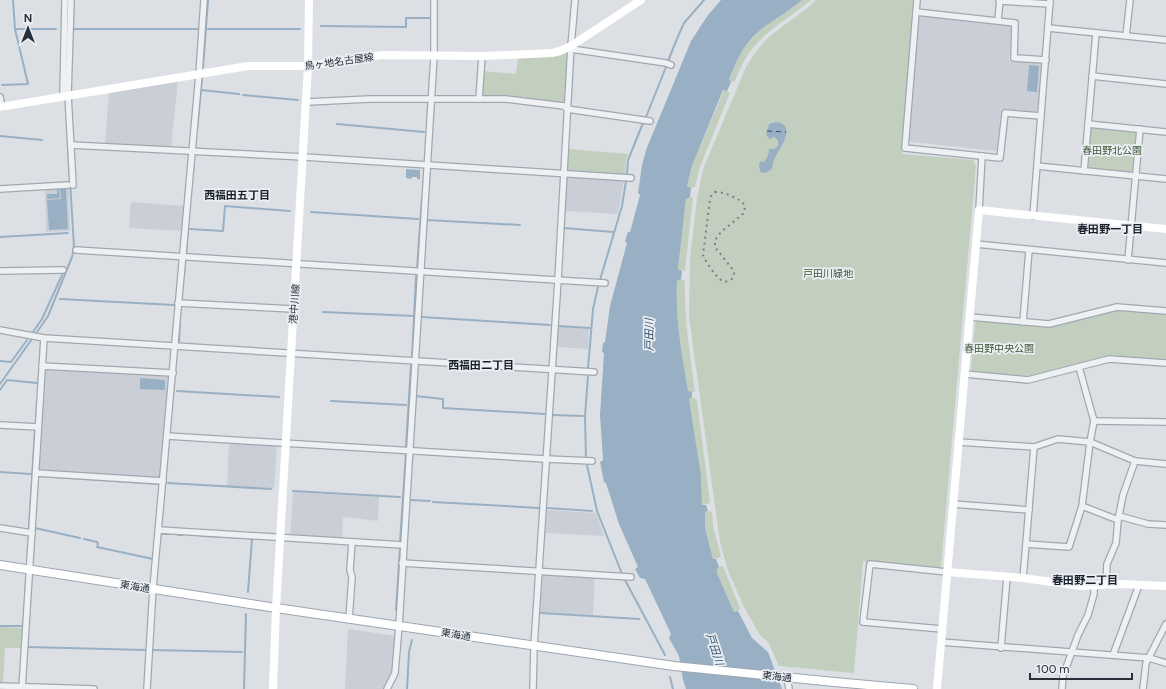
<svg xmlns="http://www.w3.org/2000/svg" width="1166" height="689" font-family="Figtree,'Noto Sans JP',sans-serif">
  <rect width="100%" height="100%" fill="#dce0e5"/>
  <g fill="#cacfd7">
    <polygon points="918,16 1012,25 1009,61 1042,63 1037,112 1001,109 997,150 995,151 911,142 909,140"/>
    <polygon points="178,80 171,148 105,144 109,91"/>
    <polygon points="570,177 624,181 618,214 565,211 567,180"/>
    <polygon points="69,188 70,231 46,232 45,189"/>
    <polygon points="131,202 185,206 183,231 129,228"/>
    <polygon points="558,326 589,328 588,349 557,347"/>
    <polygon points="45,368 169,376 161,475 159,478 38,471"/>
    <polygon points="229,442 277,444 274,489 227,486"/>
    <polygon points="293,492 379,497 378,521 343,517 342,539 290,536"/>
    <polygon points="547,510 596,513 604,536 545,533"/>
    <polygon points="542,575 595,577 593,616 540,612"/>
    <polygon points="348,629 396,636 393,673 384,689 345,689"/>
  </g>
  <g fill="#c3cfbe">
    <path d="M802,0H811C777,28 751,36 735,81L731,82L729,79C735,66 740,51 750,40C763,24 786,14 802,0Z"/>
    <path d="M816,0H916L902,154L973,160L976,166L941,566L939,568L863,561L854,673L779,666L768,642L759,634L744,607L728,571L720,542L689,317L690,258L697,198L703,169L746,67C754,54 762,42 774,33C788,21 804,13 816,0Z"/>
    <polygon points="567,51 564,104 482,97 480,96 483,71 516,74 518,58"/>
    <polygon points="724,90 727,91 730,93 700,167 695,187 691,188 687,186 692,166"/>
    <polygon points="1094,128 1135,132 1137,135 1133,169 1130,172 1090,168 1087,165 1091,129"/>
    <polygon points="568,149 628,154 626,160 625,176 569,172 567,170"/>
    <polygon points="690,197 693,198 685,271 678,269 686,199"/>
    <path d="M681,279L685,281C684,318 690,355 695,392H688C682,355 675,318 677,280Z"/>
    <polygon points="1119,310 1166,313 1166,360 1110,355 1028,376 973,372 971,369 975,323 977,321 1050,327"/>
    <polygon points="692,397 697,400 710,503 702,505 701,475 689,399"/>
    <polygon points="708,511 712,512 713,526 721,557 713,560 705,530 705,512"/>
    <polygon points="723,566 740,608 738,611 734,612 717,573 717,569 719,567"/>
    <polygon points="0,627 22,628 21,648 5,648 3,684 0,683"/>
  </g>
  <g fill="#99b0c4">
    <path d="M721,0H802C786,14 764,24 750,40C740,51 735,66 729,79L731,82L727,91L723,90L692,166L687,186L691,188L690,197L686,199L678,269L682,271L681,279L677,281C675,318 682,355 688,391L692,392V397L689,399L701,475L702,505H706L708,511L705,512V529L713,559H716L719,567L717,569V573L734,612L738,611L752,638L768,652L782,689H686L683,680L679,656L669,638L671,634L645,579L640,578L635,569L638,567L619,524L606,483L604,482L600,462L603,460L600,415L604,353L602,352L603,343L605,342L610,306L627,243L625,241L628,232H630L640,195L638,193L642,165L646,150L691,41L708,15Z"/>
    <polygon points="1029,65 1039,66 1037,92 1027,91"/>
    <path d="M776,122C799,125 778,150 774,160C773,163 772,166 772,169L766,173L760,172L759,164L761,161L764,162C767,158 769,154 769,149H774L778,146V140L774,137L769,139L766,134L769,124Z"/>
    <polygon points="406,169 420,170 420,179 417,179 417,177 412,177 411,179 406,178"/>
    <polygon points="66,188 68,229 49,230 47,200 61,199 60,189"/>
    <polygon points="57,189 59,189 60,198 47,199 47,194 57,194"/>
    <polygon points="140,378 165,380 165,390 140,389"/>
  </g>
  <g fill="none" stroke-linecap="round" stroke-linejoin="round">
    <g stroke="#99b0c4" stroke-width="2">
      <polyline points="431,0 431,22"/>
      <polyline points="68,11 68,0"/>
      <polyline points="321,26 406,27 406,18 431,18"/>
      <polyline points="15,29 56,29"/>
      <polyline points="74,29 199,29"/>
      <polyline points="208,29 300,29"/>
      <polyline points="437,53 437,23"/>
      <polyline points="668,61 679,34 684,23 704,0"/>
      <polyline points="203,67 208,0"/>
      <polyline points="2,85 28,84 15,29 13,0"/>
      <polyline points="201,90 202,77"/>
      <polyline points="243,95 298,100"/>
      <polyline points="646,117 666,67"/>
      <polyline points="337,124 424,132"/>
      <polyline points="197,130 201,90 239,94"/>
      <polyline points="0,136 42,140"/>
      <polyline points="193,174 194,163"/>
      <polyline points="627,175 628,160 643,123"/>
      <polyline points="311,212 418,219"/>
      <polyline points="427,220 520,225"/>
      <polyline points="564,228 613,232"/>
      <polyline points="190,229 223,231 225,206 290,211"/>
      <polyline points="0,237 68,233"/>
      <polyline points="186,255 188,230"/>
      <polyline points="417,270 422,197"/>
      <polyline points="184,276 185,261"/>
      <polyline points="600,280 622,206 626,181"/>
      <polyline points="60,299 174,305"/>
      <polyline points="323,312 414,316"/>
      <polyline points="422,317 550,325"/>
      <polyline points="558,326 590,328"/>
      <polyline points="33,332 42,319 62,275"/>
      <polyline points="35,335 48,316 72,257 74,247 68,148"/>
      <polyline points="179,343 180,319"/>
      <polyline points="412,358 416,276"/>
      <polyline points="0,361 11,362 27,340"/>
      <polyline points="588,368 593,309 598,287"/>
      <polyline points="0,384 32,339"/>
      <polyline points="0,390 7,380 37,383"/>
      <polyline points="177,391 279,397"/>
      <polyline points="416,396 443,399 443,408 545,414"/>
      <polyline points="331,401 406,405"/>
      <polyline points="553,415 583,416"/>
      <polyline points="36,423 37,401"/>
      <polyline points="406,447 411,364"/>
      <polyline points="586,459 585,416 588,376"/>
      <polyline points="587,465 597,511 622,574"/>
      <polyline points="0,472 31,474"/>
      <polyline points="39,476 159,484"/>
      <polyline points="168,483 271,489"/>
      <polyline points="293,491 400,497"/>
      <polyline points="411,500 430,501"/>
      <polyline points="433,502 539,508"/>
      <polyline points="547,508 592,511"/>
      <polyline points="29,527 35,431"/>
      <polyline points="35,528 80,538"/>
      <polyline points="162,534 169,534"/>
      <polyline points="178,535 183,535"/>
      <polyline points="201,536 246,538"/>
      <polyline points="84,539 97,542 98,544 97,547 153,559"/>
      <polyline points="400,542 406,453"/>
      <polyline points="625,580 665,655"/>
      <polyline points="248,592 252,539 250,539"/>
      <polyline points="396,610 400,548"/>
      <polyline points="541,613 639,619"/>
      <polyline points="0,626 23,626"/>
      <polyline points="27,647 146,650"/>
      <polyline points="152,650 242,652"/>
      <polyline points="670,677 673,689"/>
      <polyline points="20,682 26,582"/>
      <polyline points="244,689 246,614"/>
      <polyline points="407,689 409,652 412,640"/>
    </g>
    <polyline stroke="#34506c" stroke-width="1" stroke-dasharray="5 4" stroke-linecap="butt" points="767,131 786,132"/>
    <g stroke="#a2a7af" stroke-width="8">
      <g id="street">
        <polyline points="71,0 68,95 73,185"/>
        <polyline points="917,0 905,148 1000,158 1005,113 1041,116"/>
        <polyline points="999,1 1050,4"/>
        <polyline points="916,12 1015,23 1014,58 1046,60"/>
        <polyline points="998,20 1000,0"/>
        <polyline points="1048,28 1166,40"/>
        <polyline points="1126,36 1130,0"/>
        <polyline points="571,49 666,63 671,65"/>
        <polyline points="1092,76 1166,84"/>
        <polyline points="63,96 65,0"/>
        <polyline points="0,97 2,107"/>
        <polyline points="479,99 482,56"/>
        <polyline points="307,102 370,99 506,99 564,106 567,109 650,121"/>
        <polyline points="1088,124 1166,132"/>
        <polyline points="71,145 304,157 631,178"/>
        <polyline points="1037,166 1166,179"/>
        <polyline points="1084,171 1096,33"/>
        <polyline points="0,189 68,185"/>
        <polyline points="979,210 982,156"/>
        <polyline points="1033,216 1050,0"/>
        <polyline points="976,244 1166,263"/>
        <polyline points="76,250 605,283"/>
        <polyline points="1128,260 1140,129"/>
        <polyline points="0,271 63,270"/>
        <polyline points="178,303 293,309"/>
        <polyline points="970,317 1049,324 1117,307 1166,311"/>
        <polyline points="1023,322 1029,250"/>
        <polyline points="0,330 44,338 594,372"/>
        <polyline points="42,366 173,373"/>
        <polyline points="965,374 1028,380 1109,359 1166,363"/>
        <polyline points="1094,421 1166,422"/>
        <polyline points="0,425 38,427"/>
        <polyline points="167,436 546,459 592,461"/>
        <polyline points="959,442 1034,447 1058,439 1090,442 1135,461 1166,464"/>
        <polyline points="1034,447 1026,544 1069,547 1082,506 1090,442 1094,421 1079,367"/>
        <polyline points="36,473 163,481"/>
        <polyline points="953,504 1029,510"/>
        <polyline points="1082,506 1118,520"/>
        <polyline points="1119,516 1148,524 1166,525"/>
        <polyline points="0,528 32,533"/>
        <polyline points="159,530 403,545"/>
        <polyline points="402,563 631,577"/>
        <polyline points="1023,578 1026,544"/>
        <polyline points="1106,585 1107,564 1116,543 1118,520 1123,495 1135,461"/>
        <polyline points="349,619 352,577 350,570 352,542"/>
        <polyline points="942,629 863,622 870,564 947,572"/>
        <polyline points="941,642 1149,658 1166,663"/>
        <polyline points="1001,648 1007,577"/>
        <polyline points="1113,655 1139,585"/>
        <polyline points="787,677 789,689"/>
        <polyline points="0,686 94,689"/>
        <polyline points="22,689 44,338"/>
        <polyline points="147,689 153,588 199,74 204,0"/>
        <polyline points="387,689 395,673 399,626 434,56 434,0"/>
        <polyline points="533,689 534,646 558,280 571,46 575,0"/>
        <polyline points="1062,689 1063,676 1078,635 1088,615 1094,594 1094,585"/>
        <polyline points="1143,689 1146,663 1166,624"/>
      </g>
    </g>
    <g stroke="#9ca5b0" stroke-width="10">
      <polyline id="primary" points="0,565 276,608 674,666 834,682 913,689"/>
    </g>
    <use href="#street" stroke="#eef1f4" stroke-width="5.5"/>
    <g stroke="#fff" stroke-width="8">
      <polyline points="0,107 248,66 308,66 382,55 482,56 552,53 560,51 571,46 641,0"/>
      <polyline points="947,572 1023,578 1081,586 1121,584 1166,586"/>
      <polyline points="273,689 276,608 308,66 309,0"/>
      <polyline points="937,689 979,210 1166,229"/>
    </g>
    <use href="#primary" stroke="#fff" stroke-width="8"/>
    <path stroke="#77818e" stroke-width="2" stroke-dasharray="2 4" stroke-linecap="butt" d="M715,192C722,191 742,199 745,206L744,213L721,232L715,240V247L733,270L734,273L732,279C729,281 726,282 723,281C717,279 705,261 703,255L710,199L711,196Z"/>
  </g>
  <g text-anchor="middle" stroke-width="3.5" stroke-linejoin="round" paint-order="stroke">
    <g font-size="10" fill="#272f3b" stroke="#ebeff3">
      <text transform="translate(339 61) rotate(-8)" y="4">鳥ヶ地名古屋線</text>
      <text transform="translate(294 304) rotate(-86)" y="4">港中川線</text>
      <text transform="translate(135 586) rotate(9)" y="4">東海通</text>
      <text transform="translate(456 634) rotate(9)" y="4">東海通</text>
      <text transform="translate(777 676) rotate(6)" y="4">東海通</text>
    </g>
    <g font-size="10" fill="#3d5535" stroke="#ebeff3">
      <text x="1112" y="154">春田野北公園</text>
      <text x="828" y="277">戸田川緑地</text>
      <text x="999" y="352">春田野中央公園</text>
    </g>
    <g font-size="11" font-weight="bold" fill="#19202b" stroke="#ebeff3">
      <text x="237" y="199">西福田五丁目</text>
      <text x="1110" y="233">春田野一丁目</text>
      <text x="481" y="369">西福田二丁目</text>
      <text x="1085" y="584">春田野二丁目</text>
    </g>
    <g font-size="11" font-style="italic" fill="#34506c" stroke="#ebeff3">
      <text transform="translate(649 335) rotate(-90)" y="4">戸田川</text>
      <text transform="translate(715 649) rotate(72)" y="4">戸田川</text>
    </g>
  </g>
  <g transform="translate(28 28)" stroke="#ebeff3" stroke-width="3" paint-order="stroke">
  <path d="M0-3L7 15L0 10L-7 15Z" fill="#272f3b"/>
  <text y="-6" font-size="11" font-weight="bold" text-anchor="middle" fill="#272f3b">N</text>
  </g>
  <path d="M1030 673v6h102v-6" fill="none" stroke="#272f3b" stroke-width="2"/>
  <text x="1036" y="673" font-size="12" fill="#272f3b" stroke="#ebeff3" stroke-width="3" paint-order="stroke">100 m</text>
</svg>
